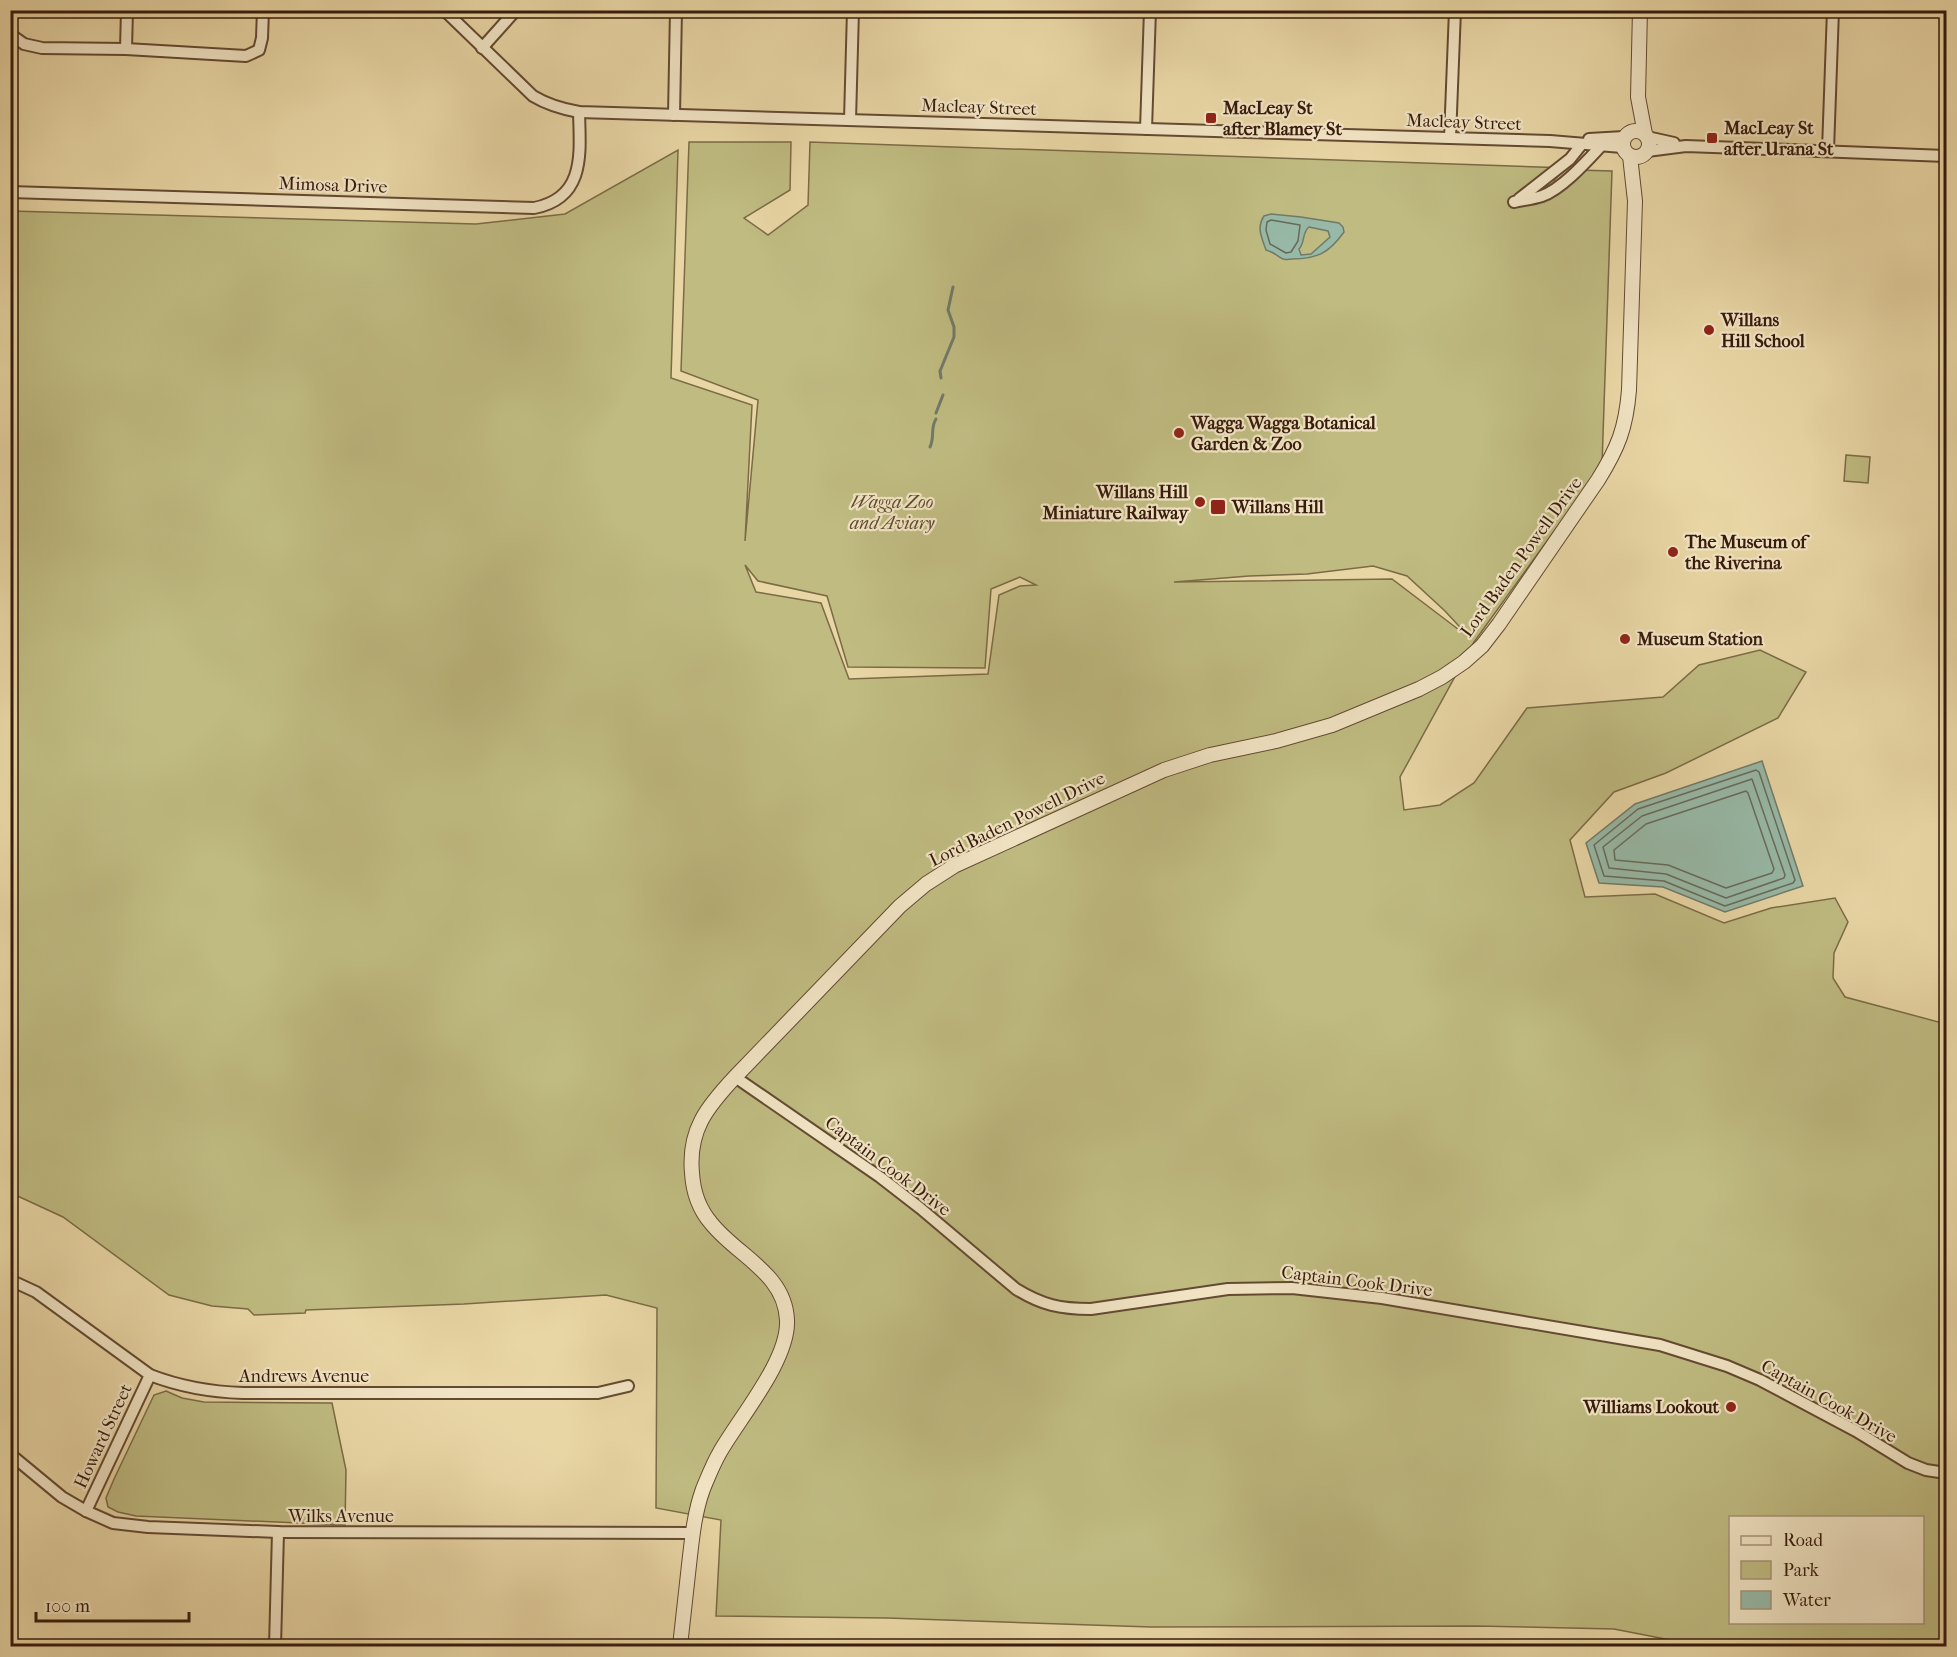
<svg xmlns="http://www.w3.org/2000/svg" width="1957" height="1657" font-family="'IM FELL French Canon',serif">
  <rect width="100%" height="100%" fill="#e9d6a5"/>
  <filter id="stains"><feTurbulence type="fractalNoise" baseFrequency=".00333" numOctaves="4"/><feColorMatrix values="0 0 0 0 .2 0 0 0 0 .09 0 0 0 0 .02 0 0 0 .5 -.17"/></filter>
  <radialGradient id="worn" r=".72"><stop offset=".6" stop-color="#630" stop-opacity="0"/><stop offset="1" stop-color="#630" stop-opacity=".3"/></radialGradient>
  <g fill="#bfbb81" stroke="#7b6b46" stroke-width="1.5" fill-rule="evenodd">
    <path d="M689,142H791L790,190L744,218L768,235L808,205L810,142L1567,168L1554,180L1556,186L1576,170L1612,171L1602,465L1474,642L1400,777L1404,810L1440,805L1474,783L1527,708L1663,697L1699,665L1760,650L1806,672L1778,718L1666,773L1614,792L1570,840L1585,897L1655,894L1724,923L1771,908L1835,898L1848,922L1834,953L1833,978L1845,997L1946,1024V1646H1701L1614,1629L1476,1626L1151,1627L887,1618L716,1616L721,1520L656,1508L657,1308L606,1295L464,1304L306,1310L305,1313L254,1315L248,1309L212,1306L169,1295L63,1217L11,1193V211L476,224L565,214L678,150L671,378L752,405L745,541L758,400L681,371ZM745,565L758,581L827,596L848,667L985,668L991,589L1020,577L1036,585L1020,586L999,595L988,674L849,679L821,603L756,592ZM1373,566L1407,576L1445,611L1471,639L1392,579L1174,582L1249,576L1307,574ZM1730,1518H1922V1622H1730Z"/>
    <polygon points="1846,455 1870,457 1868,483 1844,481"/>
    <polygon points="166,1391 182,1398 204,1402 332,1403 346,1470 345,1525 136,1516 118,1512 108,1507 106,1498 114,1479 154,1395"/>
  </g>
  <g fill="#97b9a7" stroke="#717a69" stroke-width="1.5" fill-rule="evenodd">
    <path d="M1271,214L1301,217L1339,223L1343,227L1344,232C1329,253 1317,259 1292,259C1289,259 1286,260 1283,259C1277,256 1274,252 1266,250C1262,238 1256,228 1264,216ZM1309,227L1328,231L1330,237L1311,254L1301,255L1299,249C1305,243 1302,232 1309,227Z"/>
    <polygon points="1762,761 1803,886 1725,912 1663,887 1599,883 1586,843 1635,804"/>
  </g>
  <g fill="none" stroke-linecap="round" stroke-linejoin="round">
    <g stroke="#676a5a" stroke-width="1.5">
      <polygon points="1271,220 1300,225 1298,241 1291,252 1286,253 1270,244 1266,230 1267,222"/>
      <polygon points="1756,770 1759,772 1795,880 1793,883 1725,906 1664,881 1604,876 1594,845 1638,809"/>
      <polygon points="1752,779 1785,875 1784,878 1726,898 1666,874 1609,868 1603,847 1642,816"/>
      <polygon points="1746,791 1748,793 1774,869 1772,873 1726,888 1668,865 1615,860 1614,850 1646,824"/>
    </g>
    <g stroke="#717a69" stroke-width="3">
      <polyline points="941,378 940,371 954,337 954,327 948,310 953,287"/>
      <polyline points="936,413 943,395"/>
      <path d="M930,447C935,437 930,428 936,419"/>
    </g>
    <g stroke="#644a32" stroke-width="14">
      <g id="minor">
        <path d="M444,10L533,96C548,105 562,109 579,112L1550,141L1622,147"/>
        <polyline points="10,34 24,44 42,48 126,49 246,56 259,50 262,38 263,10"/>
        <polyline points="482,48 516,10"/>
        <polyline points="126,49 127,10"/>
        <polyline points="674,115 676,10"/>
        <polyline points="850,120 853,10"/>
        <polyline points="1146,129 1150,10"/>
        <polyline points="1647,137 1674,143"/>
        <polyline points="1450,138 1455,10"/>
        <polyline points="1589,139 1624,137"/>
        <polyline points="1828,150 1833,10"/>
        <polyline points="1647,151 1686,146 1946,156"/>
        <path d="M10,192L534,208C586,198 580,153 579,112"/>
        <polyline points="1519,199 1570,159 1582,144"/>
        <path d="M1514,202C1523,200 1533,199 1542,196C1562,189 1587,161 1601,146"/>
        <path d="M735,1077L880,1177L920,1208L1016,1289C1042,1305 1060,1309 1091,1309L1228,1289L1292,1288L1382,1298L1660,1345L1727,1366L1760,1380L1856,1431L1908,1463L1926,1470L1946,1473"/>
        <path d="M10,1280L36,1292L150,1375C181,1387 210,1392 243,1393H598L628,1386"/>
        <polyline points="10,1454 62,1497 86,1511 113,1523 148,1527 278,1532 693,1533"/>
        <polyline points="86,1511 150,1375"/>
        <polyline points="275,1646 278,1532"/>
      </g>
    </g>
    <g stroke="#644a32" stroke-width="16">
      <g id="tertiary">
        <polyline points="1640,10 1638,97 1645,134"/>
        <circle cx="1636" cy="144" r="13"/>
        <path d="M680,1646C683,1619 686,1592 689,1565C692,1539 694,1514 703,1489C708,1477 713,1464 720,1452C740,1417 789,1360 787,1320C785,1273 737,1256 711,1223C699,1209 693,1190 692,1173C688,1130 707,1107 735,1077L900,906L926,884L954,866L1164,770L1210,755L1276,741L1332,725L1419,689L1442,677L1464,662L1482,646L1499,624L1598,480C1618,448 1626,428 1629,390L1635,201L1630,156"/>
      </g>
    </g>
    <use href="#minor" stroke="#f1e4c4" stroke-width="10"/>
    <use href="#tertiary" stroke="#f1e4c4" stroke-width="14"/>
  </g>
  <g fill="#8f2418" stroke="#f1e4c4" stroke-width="2">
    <rect x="1205" y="112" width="12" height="12" rx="3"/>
    <rect x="1706" y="132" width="12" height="12" rx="3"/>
    <circle cx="1709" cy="330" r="6"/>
    <circle cx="1179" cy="433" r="6"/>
    <circle cx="1200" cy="502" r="6"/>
    <rect x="1210" y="499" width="16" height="16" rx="3"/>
    <circle cx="1673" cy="552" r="6"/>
    <circle cx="1625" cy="639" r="6"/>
    <circle cx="1731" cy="1407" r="6"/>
  </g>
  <g text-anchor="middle" stroke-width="4.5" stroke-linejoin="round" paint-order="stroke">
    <g font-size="18" fill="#371b0c" stroke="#f1e4c4">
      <text transform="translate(979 107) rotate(2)" y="6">Macleay Street</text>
      <text transform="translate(1464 122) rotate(2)" y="6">Macleay Street</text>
      <text transform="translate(333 185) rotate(2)" y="6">Mimosa Drive</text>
      <text transform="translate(1521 557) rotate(-54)" y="6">Lord Baden Powell Drive</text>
      <text transform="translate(1017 819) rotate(-26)" y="6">Lord Baden Powell Drive</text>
      <text transform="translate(888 1166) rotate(37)" y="6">Captain Cook Drive</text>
      <text transform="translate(1357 1281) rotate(7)" y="6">Captain Cook Drive</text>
      <text x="304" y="1382">Andrews Avenue</text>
      <text transform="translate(1829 1401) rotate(29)" y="6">Captain Cook Drive</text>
      <text transform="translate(103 1436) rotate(-65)" y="6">Howard Street</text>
      <text x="341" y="1522">Wilks Avenue</text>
    </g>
    <g font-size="18" font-weight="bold" fill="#371b0c" stroke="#f1e4c4" text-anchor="start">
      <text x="1223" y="114">MacLeay St<tspan x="1223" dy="21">after Blamey St</tspan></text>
      <text x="1724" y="134">MacLeay St<tspan x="1724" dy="21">after Urana St</tspan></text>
      <text x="1721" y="326">Willans<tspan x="1721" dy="21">Hill School</tspan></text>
      <text x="1191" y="429">Wagga Wagga Botanical<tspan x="1191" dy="21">Garden &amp; Zoo</tspan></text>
      <text x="1188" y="498" text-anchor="end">Willans Hill<tspan x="1188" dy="21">Miniature Railway</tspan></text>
      <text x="1232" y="513">Willans Hill</text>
      <text x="1685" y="548">The Museum of<tspan x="1685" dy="21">the Riverina</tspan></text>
      <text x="1637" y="645">Museum Station</text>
      <text x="1719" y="1413" text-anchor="end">Williams Lookout</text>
    </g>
    <g font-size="18" font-style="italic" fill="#604b2f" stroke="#f1e4c4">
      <text x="892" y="508">Wagga Zoo<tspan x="892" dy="21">and Aviary</tspan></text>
    </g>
  </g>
  <rect width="1957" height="1657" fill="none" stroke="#e9d6a5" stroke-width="36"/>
  <rect x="12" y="12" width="1933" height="1633" fill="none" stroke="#371b0c" stroke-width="3"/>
  <rect x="18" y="18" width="1921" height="1621" fill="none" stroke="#371b0c" stroke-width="1.5"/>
  <rect x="1729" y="1516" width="195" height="108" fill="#f1e4c4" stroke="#a7947a" stroke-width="1.5"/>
  <rect x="1741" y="1536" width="30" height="9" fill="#f1e4c4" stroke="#a7947a" stroke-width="1.5"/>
  <text x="1783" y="1546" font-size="18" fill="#371b0c">Road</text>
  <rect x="1741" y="1561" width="30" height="18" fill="#bfbb81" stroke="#a7947a" stroke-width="1.5"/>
  <text x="1783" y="1576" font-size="18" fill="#371b0c">Park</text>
  <rect x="1741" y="1591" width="30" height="18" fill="#97b9a7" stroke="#a7947a" stroke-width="1.5"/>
  <text x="1783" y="1606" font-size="18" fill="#371b0c">Water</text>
  <path d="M36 1612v9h153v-9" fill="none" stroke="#371b0c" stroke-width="3"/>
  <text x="45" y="1612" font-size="18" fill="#371b0c" stroke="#f1e4c4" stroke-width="4.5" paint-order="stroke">100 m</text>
  <rect width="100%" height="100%" filter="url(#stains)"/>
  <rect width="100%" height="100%" fill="url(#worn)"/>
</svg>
